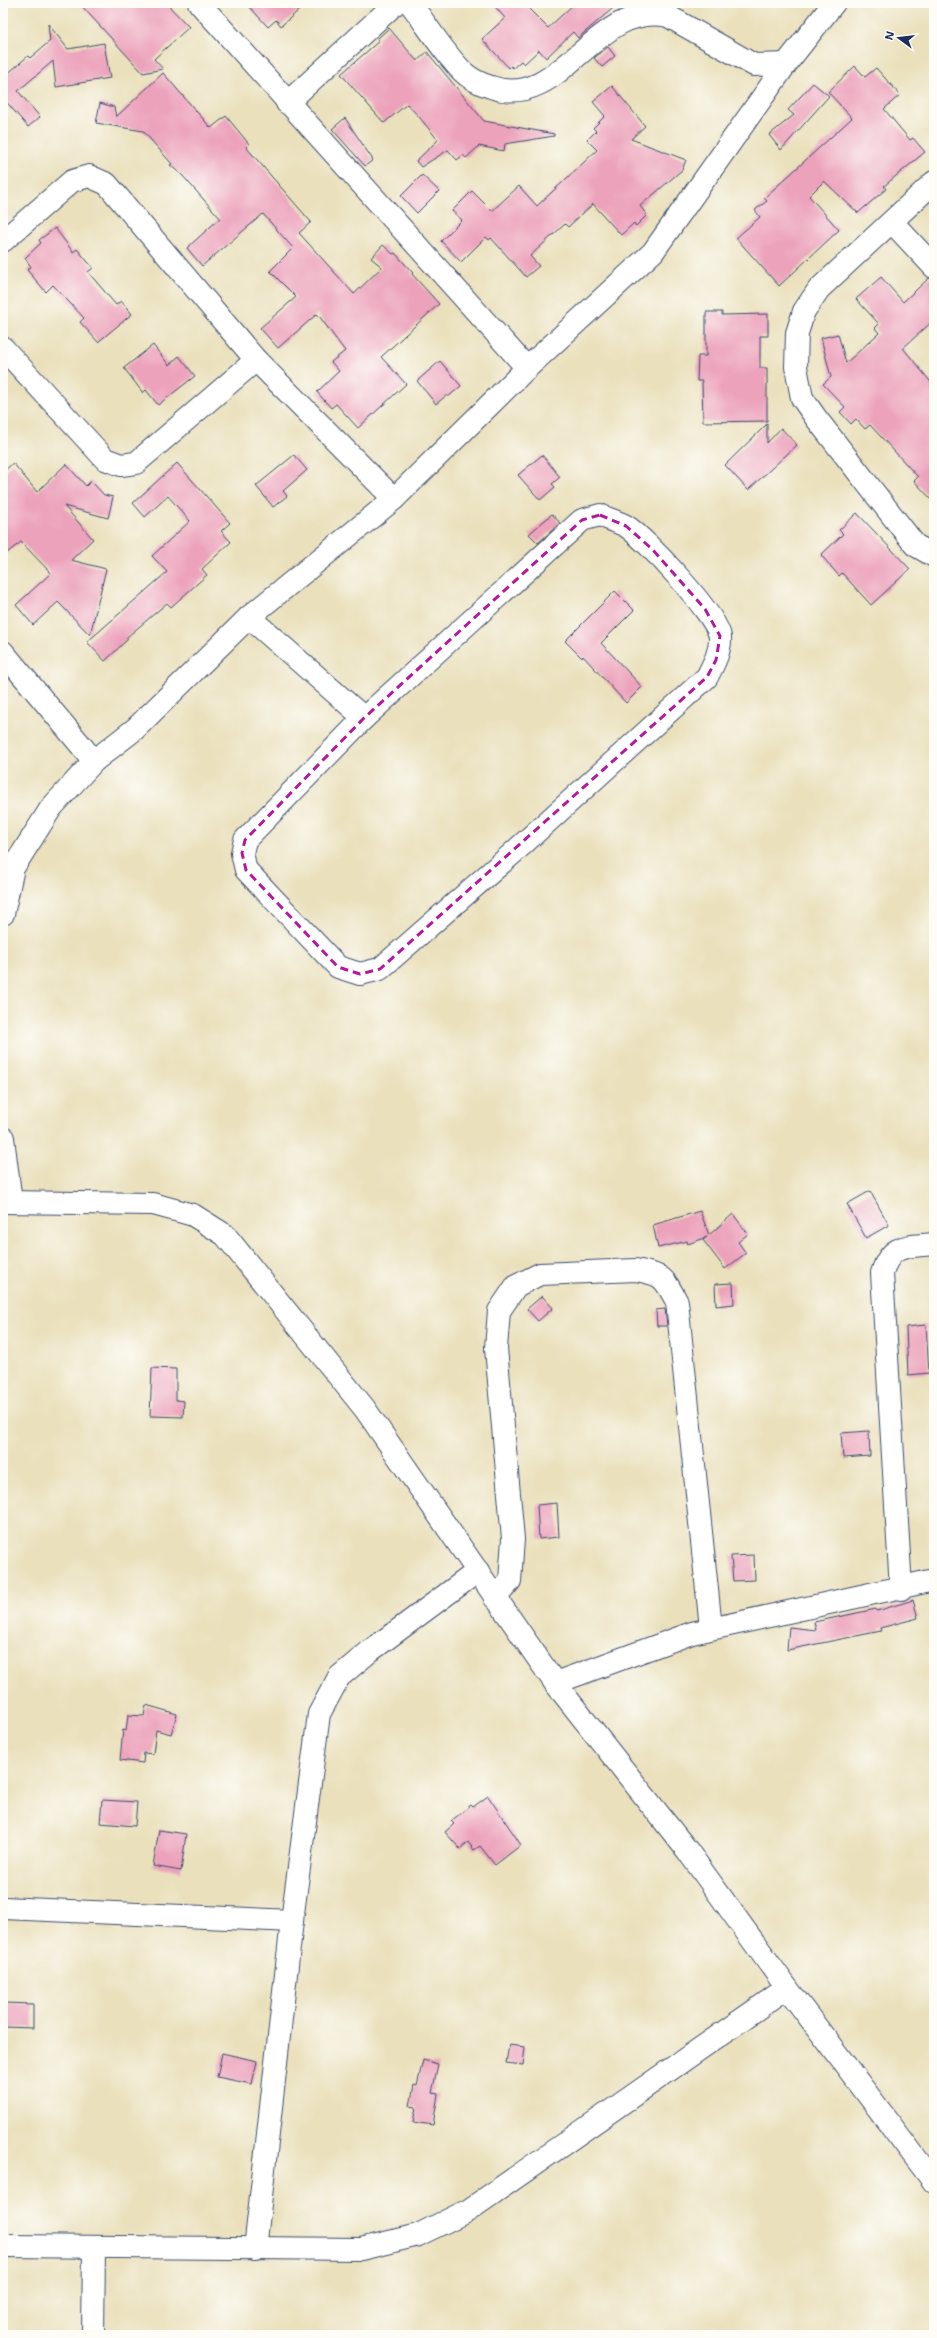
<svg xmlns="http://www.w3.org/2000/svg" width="937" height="2338" font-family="'Shantell Sans',sans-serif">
  <rect width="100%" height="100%" fill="#fdfcf7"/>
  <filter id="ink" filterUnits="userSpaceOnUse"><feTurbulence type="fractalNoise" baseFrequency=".025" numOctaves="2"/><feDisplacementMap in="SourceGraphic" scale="8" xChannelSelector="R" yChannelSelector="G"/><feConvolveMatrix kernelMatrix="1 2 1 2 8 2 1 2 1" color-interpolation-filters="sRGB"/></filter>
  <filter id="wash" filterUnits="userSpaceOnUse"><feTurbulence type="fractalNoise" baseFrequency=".012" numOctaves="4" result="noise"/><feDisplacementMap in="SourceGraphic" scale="16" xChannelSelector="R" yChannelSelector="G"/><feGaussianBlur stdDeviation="0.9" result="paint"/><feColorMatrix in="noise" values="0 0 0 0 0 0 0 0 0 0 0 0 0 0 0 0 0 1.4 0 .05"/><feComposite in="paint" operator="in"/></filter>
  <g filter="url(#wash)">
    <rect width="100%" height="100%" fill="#eae0bc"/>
    <g id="blocks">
      <g fill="#eca2bb">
        <polygon points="79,3 166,3 189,27 154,59 163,69 143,73"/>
        <polygon points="246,3 307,3 281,26 276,20 268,27"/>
        <polygon points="492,3 523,3 548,28 575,3 619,3 578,38 573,32 546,58 539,50 524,64 521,61 513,68 511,66 509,68 482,39 505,18"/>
        <polygon points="48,24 68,49 104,43 110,78 56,87 53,61 18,91 40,117 28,127 3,98 3,74 5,76 28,56 30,58 50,41"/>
        <polygon points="389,28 417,61 427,52 484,121 554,134 554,136 505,144 504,151 479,146 466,158 463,155 457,160 448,150 421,167 416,161 438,140 420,118 407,104 384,123 341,74 379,41 377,39"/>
        <polygon points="608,47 615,56 602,67 594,58"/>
        <polygon points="855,66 865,77 876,68 900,95 884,109 910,140 913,138 925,152 884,186 886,189 858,213 824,181 809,196 839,230 779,286 736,238 760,217 755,210 767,201 764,198 852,118 828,92"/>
        <polygon points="163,73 211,128 226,116 249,144 246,147 311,222 299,233 354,294 382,267 371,258 383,245 393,254 395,253 413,273 412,274 439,304 381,357 406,384 358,428 336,404 331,408 317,392 339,371 331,362 345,351 319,316 317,314 278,348 260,328 296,297 270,271 293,248 263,214 202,266 187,248 220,218 182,175 170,165 172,164 143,131 96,123 100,103 114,107 116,117"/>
        <polygon points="813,83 829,96 781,150 769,135 794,115 788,110"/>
        <polygon points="612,86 645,126 631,139 686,160 682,170 640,206 647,215 636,226 634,223 621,235 593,204 568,227 565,224 530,256 539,266 526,277 491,238 489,240 486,237 461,262 441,241 462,220 452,211 472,191 492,211 519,186 537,206 597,150 587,140 596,131 593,128 605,116 593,102"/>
        <polygon points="345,118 373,160 365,166 332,129"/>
        <polygon points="422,175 439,191 417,213 401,196"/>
        <polygon points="55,228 73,252 77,249 93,268 88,272 116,305 121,301 132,314 98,342 80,322 84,318 53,285 46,292 27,270 31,267 25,258 41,243 39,240"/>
        <polygon points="881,277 903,302 929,278 934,279 934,320 903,348 934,386 934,502 914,481 918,477 870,425 865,429 856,419 851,424 840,412 845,407 823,384 831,377 821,338 838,334 846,363 879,333 875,328 879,324 856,299"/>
        <polygon points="706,312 722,312 722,315 768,314 768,336 760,336 760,368 767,368 767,421 703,422 702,381 697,381 698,356 706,356"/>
        <polygon points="153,345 169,365 179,356 195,376 158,405 146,390 143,393 124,368"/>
        <polygon points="440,361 461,386 448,397 447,395 436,404 417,381"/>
        <polygon points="767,424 767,443 781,428 797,445 748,490 725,465"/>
        <polygon points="294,455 307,470 283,491 287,496 273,507 256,486"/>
        <polygon points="542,455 560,477 552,484 555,487 540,500 518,475"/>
        <polygon points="13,463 37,492 66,464 86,486 91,481 104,495 113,497 108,518 64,506 93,539 71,560 106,569 90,635 58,602 33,625 16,605 51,573 21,542 3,556 3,472"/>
        <polygon points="177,463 230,523 221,531 231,542 202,569 207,575 171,607 167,603 126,638 128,639 105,661 87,642 167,572 152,556 190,521 168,496 145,517 133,503"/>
        <polygon points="857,513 910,569 871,605 842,573 839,576 821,555 843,534 839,530"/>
        <polygon points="552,514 560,523 538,543 529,534"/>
        <polygon points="615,591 634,610 601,643 642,687 626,703 583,656 582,658 565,641"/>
        <polygon points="870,1191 889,1225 866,1238 847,1204"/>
        <polygon points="700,1211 709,1235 733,1214 748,1234 738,1242 746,1253 725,1269 703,1240 707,1237 688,1244 687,1241 658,1248 653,1225"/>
        <polygon points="733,1283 734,1304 716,1306 715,1284"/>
        <polygon points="542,1296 553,1308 538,1321 527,1309"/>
        <polygon points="665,1309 667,1326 657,1326 656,1310"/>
        <polygon points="926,1325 929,1373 908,1375 906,1327"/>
        <polygon points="152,1368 176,1369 176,1400 184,1401 183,1417 150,1416"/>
        <polygon points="869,1431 870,1456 843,1458 841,1433"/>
        <polygon points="557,1503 559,1537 539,1539 537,1505"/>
        <polygon points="754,1555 755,1580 733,1581 731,1556"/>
        <polygon points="913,1600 918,1618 880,1628 881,1631 787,1650 789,1627 816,1630 814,1622 876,1609 877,1611"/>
        <polygon points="146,1705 177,1714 171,1734 156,1730 153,1754 144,1753 143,1763 120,1760 123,1730 126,1731 128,1715 144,1716"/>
        <polygon points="488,1796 521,1845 495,1865 480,1846 474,1850 468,1842 460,1849 445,1832 454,1824 451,1821 471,1805 473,1807"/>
        <polygon points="102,1800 137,1802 135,1826 100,1823"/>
        <polygon points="159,1830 186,1834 181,1871 153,1866"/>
        <polygon points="3,2003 33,2004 33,2028 3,2027"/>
        <polygon points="509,2045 525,2047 523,2065 506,2063"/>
        <polygon points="222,2053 257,2061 252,2084 217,2077"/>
        <polygon points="423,2060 438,2064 432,2093 438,2094 433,2125 413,2122 416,2107 410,2106 414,2085 417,2086"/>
      </g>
    </g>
  </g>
  <g filter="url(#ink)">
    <use href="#blocks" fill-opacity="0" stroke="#3a4a6c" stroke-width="1"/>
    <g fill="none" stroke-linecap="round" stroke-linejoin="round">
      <g stroke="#3a4a6c" stroke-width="24">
        <g id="minor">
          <polyline points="199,3 527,368"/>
          <path d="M410,3C426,24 444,53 462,71C469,78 481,84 491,87C562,112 594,0 668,16L754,65L786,64"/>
          <polyline points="287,103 396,3"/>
          <polyline points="934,182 819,289 804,311 797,333 796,367 802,398 816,418 915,545 934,556"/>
          <polyline points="892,222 934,267"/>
          <polyline points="3,241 72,181 89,176 107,184 256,360"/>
          <polyline points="3,348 105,459 121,465 136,463 256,360 394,499"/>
          <path d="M600,515C608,519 618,522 626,526C645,538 718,616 720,637C721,651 713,665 707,677L513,853L380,969L360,974L338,967L246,870L242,853L245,840L364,718L582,520Z"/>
          <polyline points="249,617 364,718"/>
          <polyline points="3,652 94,761"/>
          <polyline points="3,914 13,868 51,808 94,761 135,729 249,617 394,499 527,368 653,252 786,64 834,3"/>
          <polyline points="3,1138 11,1202"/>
          <polyline points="3,1202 153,1204 193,1215 225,1235 365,1409 555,1683 687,1850 787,1988 934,2182"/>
          <path d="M901,1589L882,1273C891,1243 907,1247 934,1244"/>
          <path d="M495,1598L510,1581L513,1539L496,1348L499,1311L516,1286L540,1274L636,1270C664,1275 664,1278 677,1302L711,1628"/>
          <polyline points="555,1683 692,1633 934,1580"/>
          <polyline points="3,1908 292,1921"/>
          <polyline points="3,2246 361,2249 418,2235 469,2210 787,1988"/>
          <polyline points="255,2249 292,1921 319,1714 339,1677 370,1651 478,1571"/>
          <polyline points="93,2335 94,2248"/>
        </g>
      </g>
      <use href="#minor" stroke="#fff" stroke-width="22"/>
    </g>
  </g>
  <path fill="none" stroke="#b5179e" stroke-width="3" stroke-dasharray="8 5" stroke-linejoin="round" d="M600,515L626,526L652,549L705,609L720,636L716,660L707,677L380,969L360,974L338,967L246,870L242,853L245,840L364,718L582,520Z"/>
  <rect width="937" height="2338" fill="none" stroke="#fdfcf7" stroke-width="16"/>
  <g transform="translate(899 38) rotate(285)" stroke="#fdfcf7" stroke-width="3" paint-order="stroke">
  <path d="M0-3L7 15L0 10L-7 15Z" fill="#1b2f5e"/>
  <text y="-6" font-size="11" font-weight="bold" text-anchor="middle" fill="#1b2f5e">N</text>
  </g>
</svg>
